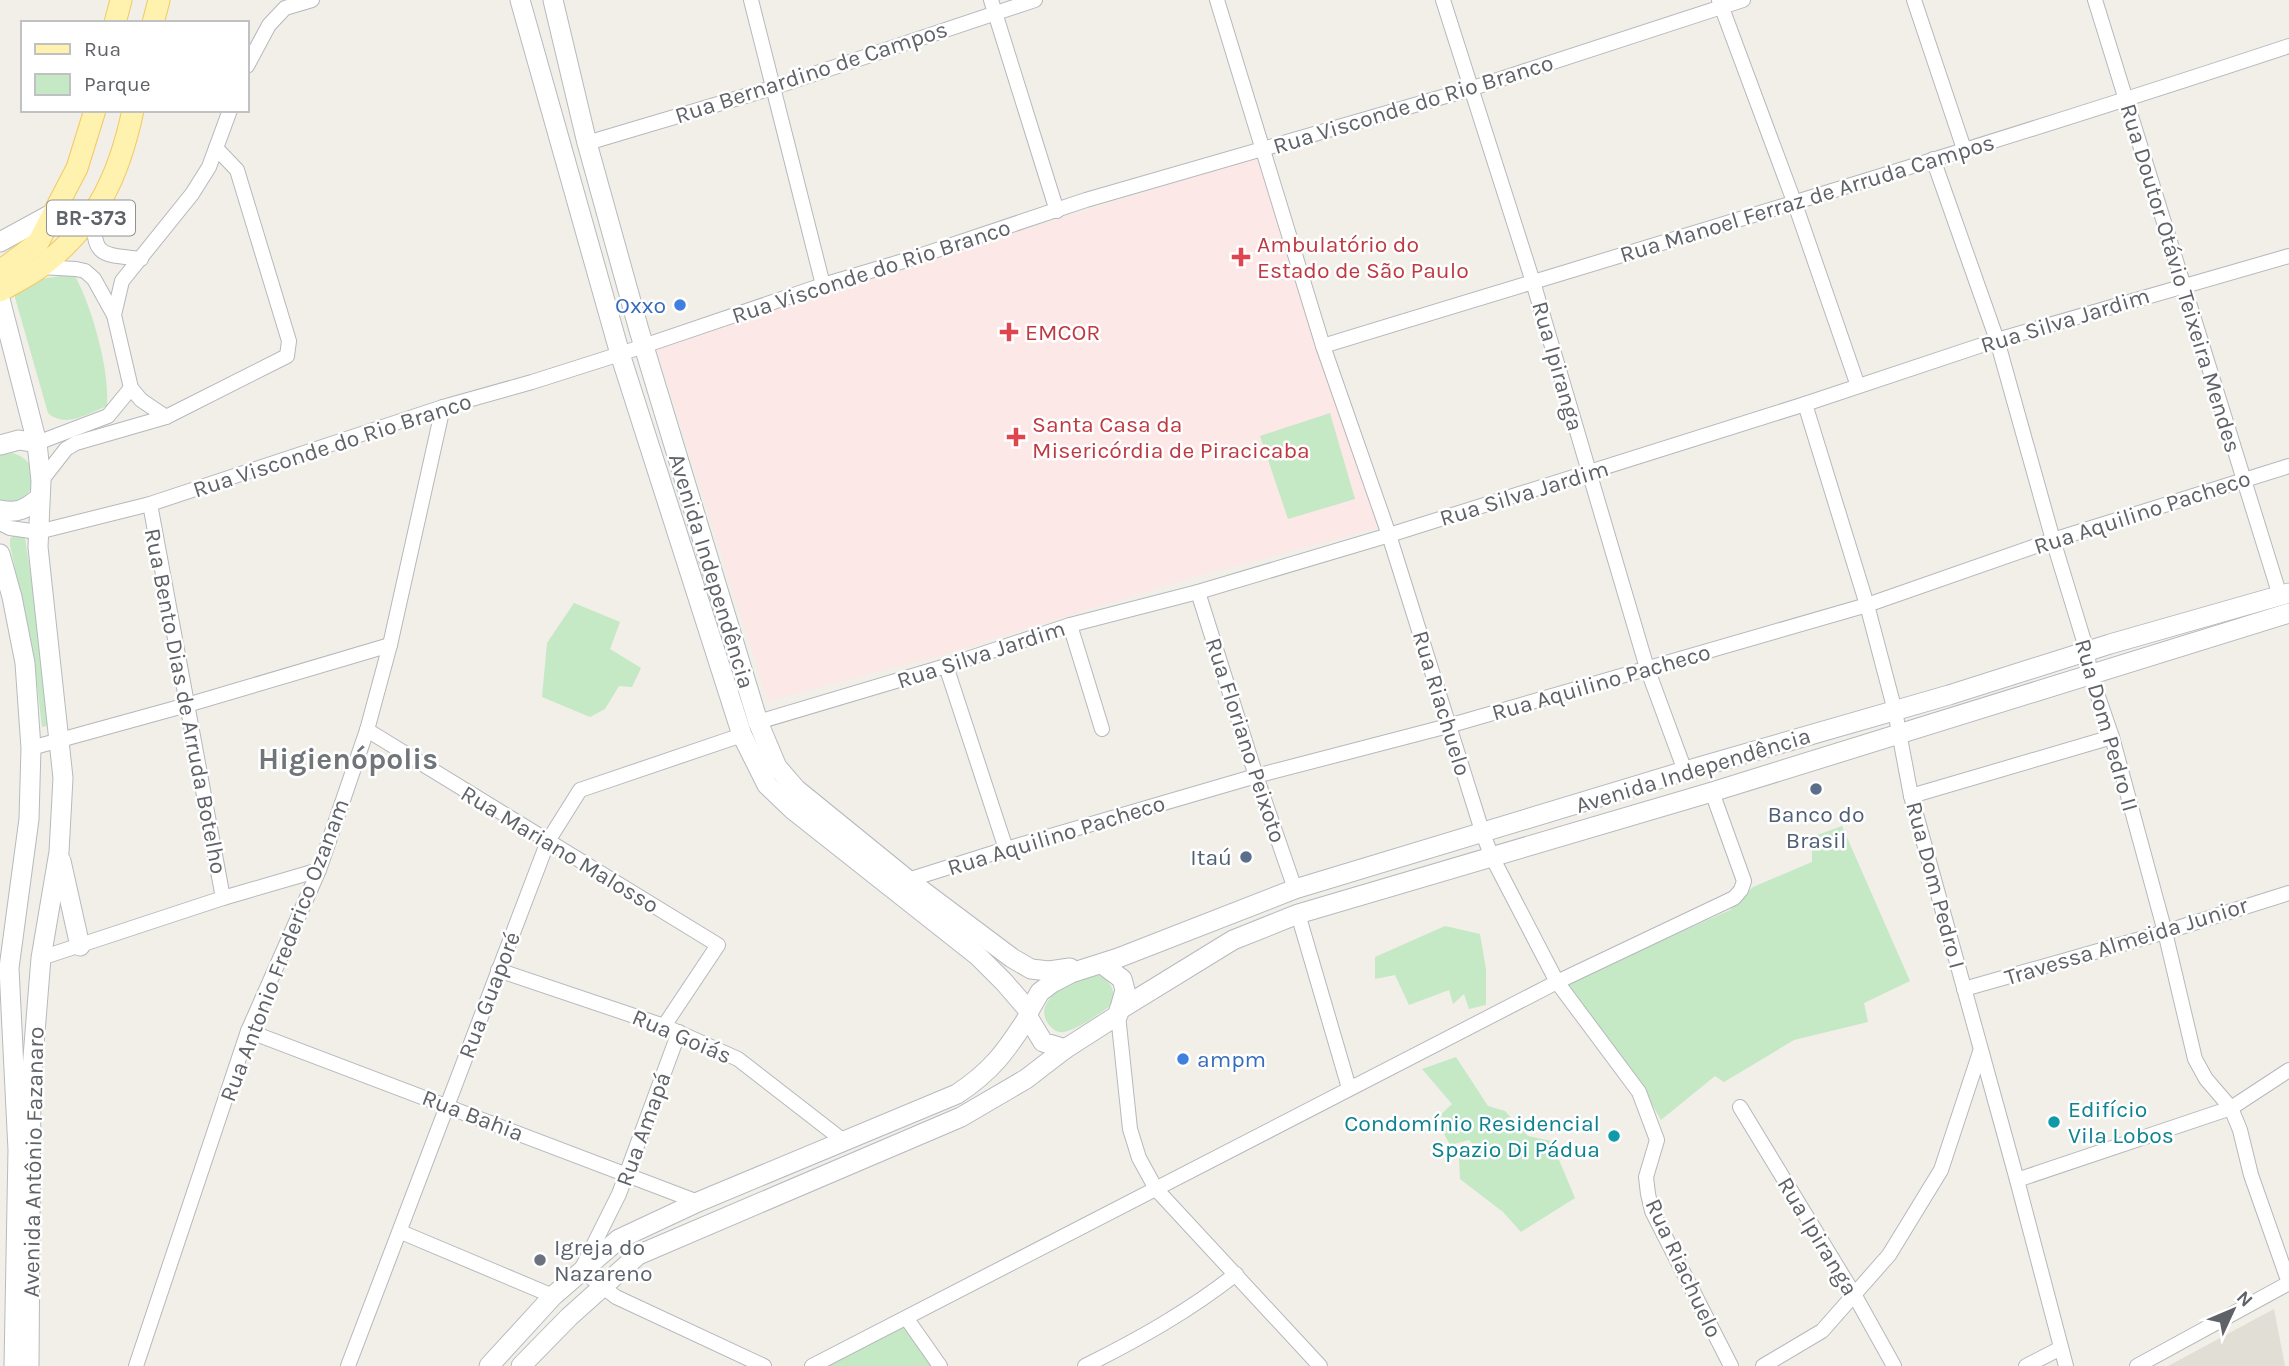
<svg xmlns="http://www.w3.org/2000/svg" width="2289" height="1366" font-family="Karla,sans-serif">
  <rect width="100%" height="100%" fill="#f1efe8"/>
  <polygon fill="#e1ded6" points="2274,1309 2285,1366 2168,1366"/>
  <polygon fill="#fce8e6" points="1257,157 1378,528 1190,578 945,654 768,701 655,345"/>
  <g fill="#c5e8c5">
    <path d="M67,275L75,276C92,307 110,371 107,406C89,413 65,429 48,413L14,294L41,279Z"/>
    <polygon points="1330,413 1355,499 1288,519 1260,436"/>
    <path d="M12,453C48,462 35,510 0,500V455Z"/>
    <polygon points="13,535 25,538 49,694 51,725 42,727 34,659 10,545 10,539"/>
    <polygon points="574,603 620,622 610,649 641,668 632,687 619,686 605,709 590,717 542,697 547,643"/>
    <polygon points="1842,826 1910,981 1864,1003 1868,1022 1794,1040 1724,1082 1715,1076 1661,1120 1640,1084 1567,983 1730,910 1753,887 1812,862 1812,837"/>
    <polygon points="1445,926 1480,934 1486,969 1486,1005 1469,1009 1464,994 1453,1004 1449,990 1409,1005 1395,975 1375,979 1375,957"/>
    <path d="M1093,973C1109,978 1117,989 1112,1005C1098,1014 1081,1028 1064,1032C1058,1033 1054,1030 1050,1026C1028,1001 1074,979 1093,973Z"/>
    <polygon points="1456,1057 1488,1106 1505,1111 1528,1136 1551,1141 1575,1198 1521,1232 1503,1212 1460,1179 1459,1158 1479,1151 1469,1140 1450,1145 1436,1119 1452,1104 1422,1069"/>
    <polygon points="904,1325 931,1366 827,1366"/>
  </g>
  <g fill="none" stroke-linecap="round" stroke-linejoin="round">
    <g stroke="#b5b8bc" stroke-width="16">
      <g id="street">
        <polyline points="751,0 823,285"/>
        <polyline points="991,0 1057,211"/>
        <polyline points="1217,0 1323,346 1389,535 1483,834 1492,857 1557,982 1639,1092 1657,1140 1646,1177 1648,1194 1652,1211 1731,1366"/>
        <polyline points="1443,0 1533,282 1647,668 1685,771"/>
        <polyline points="1719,0 1795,204 1858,386"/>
        <polyline points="1914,0 1964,149"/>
        <polyline points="2095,0 2280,596"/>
        <polyline points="247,66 269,25 285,8 312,0"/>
        <polyline points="587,143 772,88 1035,0"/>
        <polyline points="1933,159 1997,340 2053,540 2087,651 2090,673 2112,737 2165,932 2195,1059 2206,1079 2231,1108 2240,1130 2251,1175 2289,1283"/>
        <path d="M94,215C93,258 102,254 141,259"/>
        <polyline points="40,267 76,269 85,271 94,279 114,315 131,388 141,400 166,417"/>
        <polyline points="114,315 122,281 192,194 209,167 230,110"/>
        <path d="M1323,346C1646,247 1969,152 2289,46"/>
        <polyline points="1805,404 1867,605 1895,711 1911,796 2017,1180 2066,1366"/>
        <polyline points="37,443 108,416 131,388"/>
        <polyline points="41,481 66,449 76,443 166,417 287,356 289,341 237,170 216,148"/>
        <polyline points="150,504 223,898"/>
        <polyline points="0,523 10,528 38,532 150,504 443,407 532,382 620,354 823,285 910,259 1086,200 1470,89 1743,0"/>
        <polyline points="1198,592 1256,776 1295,889"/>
        <polyline points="1070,625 1102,729"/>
        <polyline points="946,666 1006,849"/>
        <polyline points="758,722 946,666 1070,625 1198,592 1386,536 1805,404 1997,340 2289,256"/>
        <polyline points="367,730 718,945 664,1026"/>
        <polyline points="31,748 187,705 390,645"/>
        <polyline points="1911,796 2112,737"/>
        <polyline points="908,880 1006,849 1256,776 1448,726 1867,605 2053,540 2289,466"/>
        <polyline points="1298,914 1349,1088"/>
        <polyline points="41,958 223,898 319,870"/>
        <polyline points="498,970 664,1026 738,1059 845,1142"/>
        <polyline points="1964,989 2165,932 2289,893"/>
        <polyline points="1118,1015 1130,1129 1139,1158 1156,1189 1320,1366"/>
        <polyline points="248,1031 698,1202"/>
        <polyline points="679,1032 619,1194 581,1270 616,1297 764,1366"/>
        <polyline points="1740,1107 1855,1296 1894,1366"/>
        <polyline points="2017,1180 2231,1108 2289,1070"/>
        <polyline points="401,1232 553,1296"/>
        <polyline points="907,1319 940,1366"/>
        <polyline points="136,1366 248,1031 319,870 367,730 390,645 443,407"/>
        <polyline points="348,1366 548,841 580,790 742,735"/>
        <polyline points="812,1366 1557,982 1734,898 1741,890 1744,881 1712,792"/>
        <path d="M1085,1366C1139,1339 1189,1311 1236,1274"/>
        <polyline points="1763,1366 1822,1331 1889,1255 1941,1170 1980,1052"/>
        <polyline points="2026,1366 2061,1348"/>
        <polyline points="2137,1366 2289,1283"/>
      </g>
    </g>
    <g stroke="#b6babf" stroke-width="21">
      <g id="secondary">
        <polyline points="520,0 620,354 742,735 767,785 792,809 978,956 1004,982 1029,1011"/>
        <polyline points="553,0 587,143 639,330 758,722 777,767 796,789 908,880 1012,958 1031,969 1049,971 1070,968"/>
        <polyline points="0,242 55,212"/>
        <polyline points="0,299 37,443 41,481 38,547 63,778 59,852 41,958 31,1082 29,1366"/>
        <polyline points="0,445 19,440 37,443"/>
        <path d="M0,510C17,514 26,509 39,498"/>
        <polyline points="0,554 12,597 25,663 31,748 29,819 9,968 18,1150 14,1366"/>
        <polyline points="61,861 80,946"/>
        <polyline points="1102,964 1122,979 1125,990 1118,1015 1065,1049 1043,1042 1028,1017 1029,1011 1040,992 1052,983 1071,973 1118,958 1295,889 1685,771 1949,695 2110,644 2289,593"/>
        <polyline points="1119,1010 1233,940 1298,914 1712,792 2289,613"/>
        <path d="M489,1366L553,1296L619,1239L698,1202L957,1094C992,1071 1006,1051 1028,1017"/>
        <polyline points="521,1366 569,1317 638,1255 961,1117 1026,1079 1065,1049"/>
      </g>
    </g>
    <g stroke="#f2c960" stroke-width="23">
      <g id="primary">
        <polyline points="115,23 121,0"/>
        <polyline points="153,23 159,0"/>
        <polyline points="0,271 38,243 77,168 95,110"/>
        <path d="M0,291C14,283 29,276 42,266C97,224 119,176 133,110"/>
      </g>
    </g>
    <use href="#street" stroke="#fff" stroke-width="14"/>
    <use href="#secondary" stroke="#fff" stroke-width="19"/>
    <use href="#primary" stroke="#fff2af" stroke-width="21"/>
  </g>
  <g fill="#e0444e" stroke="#fff" stroke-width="2.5">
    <path d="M1237.5 246.5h7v7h7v7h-7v7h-7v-7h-7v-7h7z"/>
    <path d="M1005.5 321.5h7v7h7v7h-7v7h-7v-7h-7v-7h7z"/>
    <path d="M1012.5 426.5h7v7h7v7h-7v7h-7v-7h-7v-7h7z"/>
  </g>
  <g fill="#3f7fe0" stroke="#fff" stroke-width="2.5">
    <circle cx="680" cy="305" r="7"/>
    <circle cx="1183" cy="1059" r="7"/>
  </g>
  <g fill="#5c6f8a" stroke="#fff" stroke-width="2.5">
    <circle cx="1816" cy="789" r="7"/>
    <circle cx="1246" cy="857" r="7"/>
  </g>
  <g fill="#0f9aa8" stroke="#fff" stroke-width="2.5">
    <circle cx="2054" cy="1122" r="7"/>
    <circle cx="1614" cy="1136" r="7"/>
  </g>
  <circle fill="#6b7280" stroke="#fff" stroke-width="2.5" cx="540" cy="1260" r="7"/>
  <g text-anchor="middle" stroke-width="5" stroke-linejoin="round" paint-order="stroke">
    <rect fill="#fff" stroke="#8f9295" stroke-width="2" x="47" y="200.5" width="88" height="35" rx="5"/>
    <g font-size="21" font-weight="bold" fill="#5f6368">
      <text x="91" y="225">BR-373</text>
    </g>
    <g font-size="23" fill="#5f6368" stroke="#fff">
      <text transform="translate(811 72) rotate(-18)" y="8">Rua Bernardino de Campos</text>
      <text transform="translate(1413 104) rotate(-17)" y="8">Rua Visconde do Rio Branco</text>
      <text transform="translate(1807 198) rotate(-17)" y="8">Rua Manoel Ferraz de Arruda Campos</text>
      <text transform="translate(871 271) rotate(-18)" y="8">Rua Visconde do Rio Branco</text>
      <text transform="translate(2181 278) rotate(73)" y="8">Rua Doutor Otávio Teixeira Mendes</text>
      <text transform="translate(2065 320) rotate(-17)" y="8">Rua Silva Jardim</text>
      <text transform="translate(1558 366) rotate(74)" y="8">Rua Ipiranga</text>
      <text transform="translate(332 445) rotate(-18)" y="8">Rua Visconde do Rio Branco</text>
      <text transform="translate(1524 493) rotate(-17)" y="8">Rua Silva Jardim</text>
      <text transform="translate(2142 512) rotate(-18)" y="8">Rua Aquilino Pacheco</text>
      <text transform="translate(712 571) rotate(73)" y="8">Avenida Independência</text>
      <text transform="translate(981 654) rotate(-18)" y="8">Rua Silva Jardim</text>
      <text transform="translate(1601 682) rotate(-16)" y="8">Rua Aquilino Pacheco</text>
      <text transform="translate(186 701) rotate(79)" y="8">Rua Bento Dias de Arruda Botelho</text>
      <text transform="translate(1442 703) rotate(73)" y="8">Rua Riachuelo</text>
      <text transform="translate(2107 725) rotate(74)" y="8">Rua Dom Pedro II</text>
      <text transform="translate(1246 740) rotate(72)" y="8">Rua Floriano Peixoto</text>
      <text transform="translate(1693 770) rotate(-17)" y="8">Avenida Independência</text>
      <text transform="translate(1056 835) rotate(-17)" y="8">Rua Aquilino Pacheco</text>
      <text transform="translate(560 849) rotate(31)" y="8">Rua Mariano Malosso</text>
      <text transform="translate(1936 885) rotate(75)" y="8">Rua Dom Pedro I</text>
      <text transform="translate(2126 941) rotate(-17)" y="8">Travessa Almeida Junior</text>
      <text transform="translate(284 950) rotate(-69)" y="8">Rua Antonio Frederico Ozanam</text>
      <text transform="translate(489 995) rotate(-69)" y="8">Rua Guaporé</text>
      <text transform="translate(682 1036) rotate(23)" y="8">Rua Goiás</text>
      <text transform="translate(473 1115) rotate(21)" y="8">Rua Bahia</text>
      <text transform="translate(643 1129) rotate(-70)" y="8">Rua Amapá</text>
      <text transform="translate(33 1162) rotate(-89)" y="8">Avenida Antônio Fazanaro</text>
      <text transform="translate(1818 1236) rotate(59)" y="8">Rua Ipiranga</text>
      <text transform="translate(1684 1268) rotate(65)" y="8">Rua Riachuelo</text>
    </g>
    <g font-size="23" fill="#be3a42" stroke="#fff" text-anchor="start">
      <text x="1257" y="252">Ambulatório do<tspan x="1257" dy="26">Estado de São Paulo</tspan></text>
      <text x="1025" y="340">EMCOR</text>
      <text x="1032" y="432">Santa Casa da<tspan x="1032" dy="26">Misericórdia de Piracicaba</tspan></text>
    </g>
    <g font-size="23" fill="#366cbe" stroke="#fff" text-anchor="end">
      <text x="666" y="313">Oxxo</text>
      <text x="1197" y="1067" text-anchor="start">ampm</text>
    </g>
    <g font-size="23" fill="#4e5e75" stroke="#fff">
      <text x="1816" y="822">Banco do<tspan x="1816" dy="26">Brasil</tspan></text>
      <text x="1232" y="865" text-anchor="end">Itaú</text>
    </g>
    <g font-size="23" fill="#0d838f" stroke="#fff" text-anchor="start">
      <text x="2068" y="1117">Edifício<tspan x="2068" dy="26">Vila Lobos</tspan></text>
      <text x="1600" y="1131" text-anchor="end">Condomínio Residencial<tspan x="1600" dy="26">Spazio Di Pádua</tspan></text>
    </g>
    <g font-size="23" fill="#5b616d" stroke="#fff" text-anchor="start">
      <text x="554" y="1255">Igreja do<tspan x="554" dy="26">Nazareno</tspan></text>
    </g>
    <g font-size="30" font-weight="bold" fill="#70757a" stroke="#fff">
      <text x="348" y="769">Higienópolis</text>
    </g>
  </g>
  <rect x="21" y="21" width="228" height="91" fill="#ffffff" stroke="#bfc1c3" stroke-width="2"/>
  <rect x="35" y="44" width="35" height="10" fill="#fff2af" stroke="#bfc1c3" stroke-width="2"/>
  <text x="84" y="56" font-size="21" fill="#5f6368">Rua</text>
  <rect x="35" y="74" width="35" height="21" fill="#c5e8c5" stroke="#bfc1c3" stroke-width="2"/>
  <text x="84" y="91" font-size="21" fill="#5f6368">Parque</text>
  <g transform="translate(2233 1310) rotate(46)" stroke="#ffffff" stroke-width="5" paint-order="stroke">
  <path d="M0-5L12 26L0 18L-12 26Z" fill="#5f6368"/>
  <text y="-10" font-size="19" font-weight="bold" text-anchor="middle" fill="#5f6368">N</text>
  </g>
</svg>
